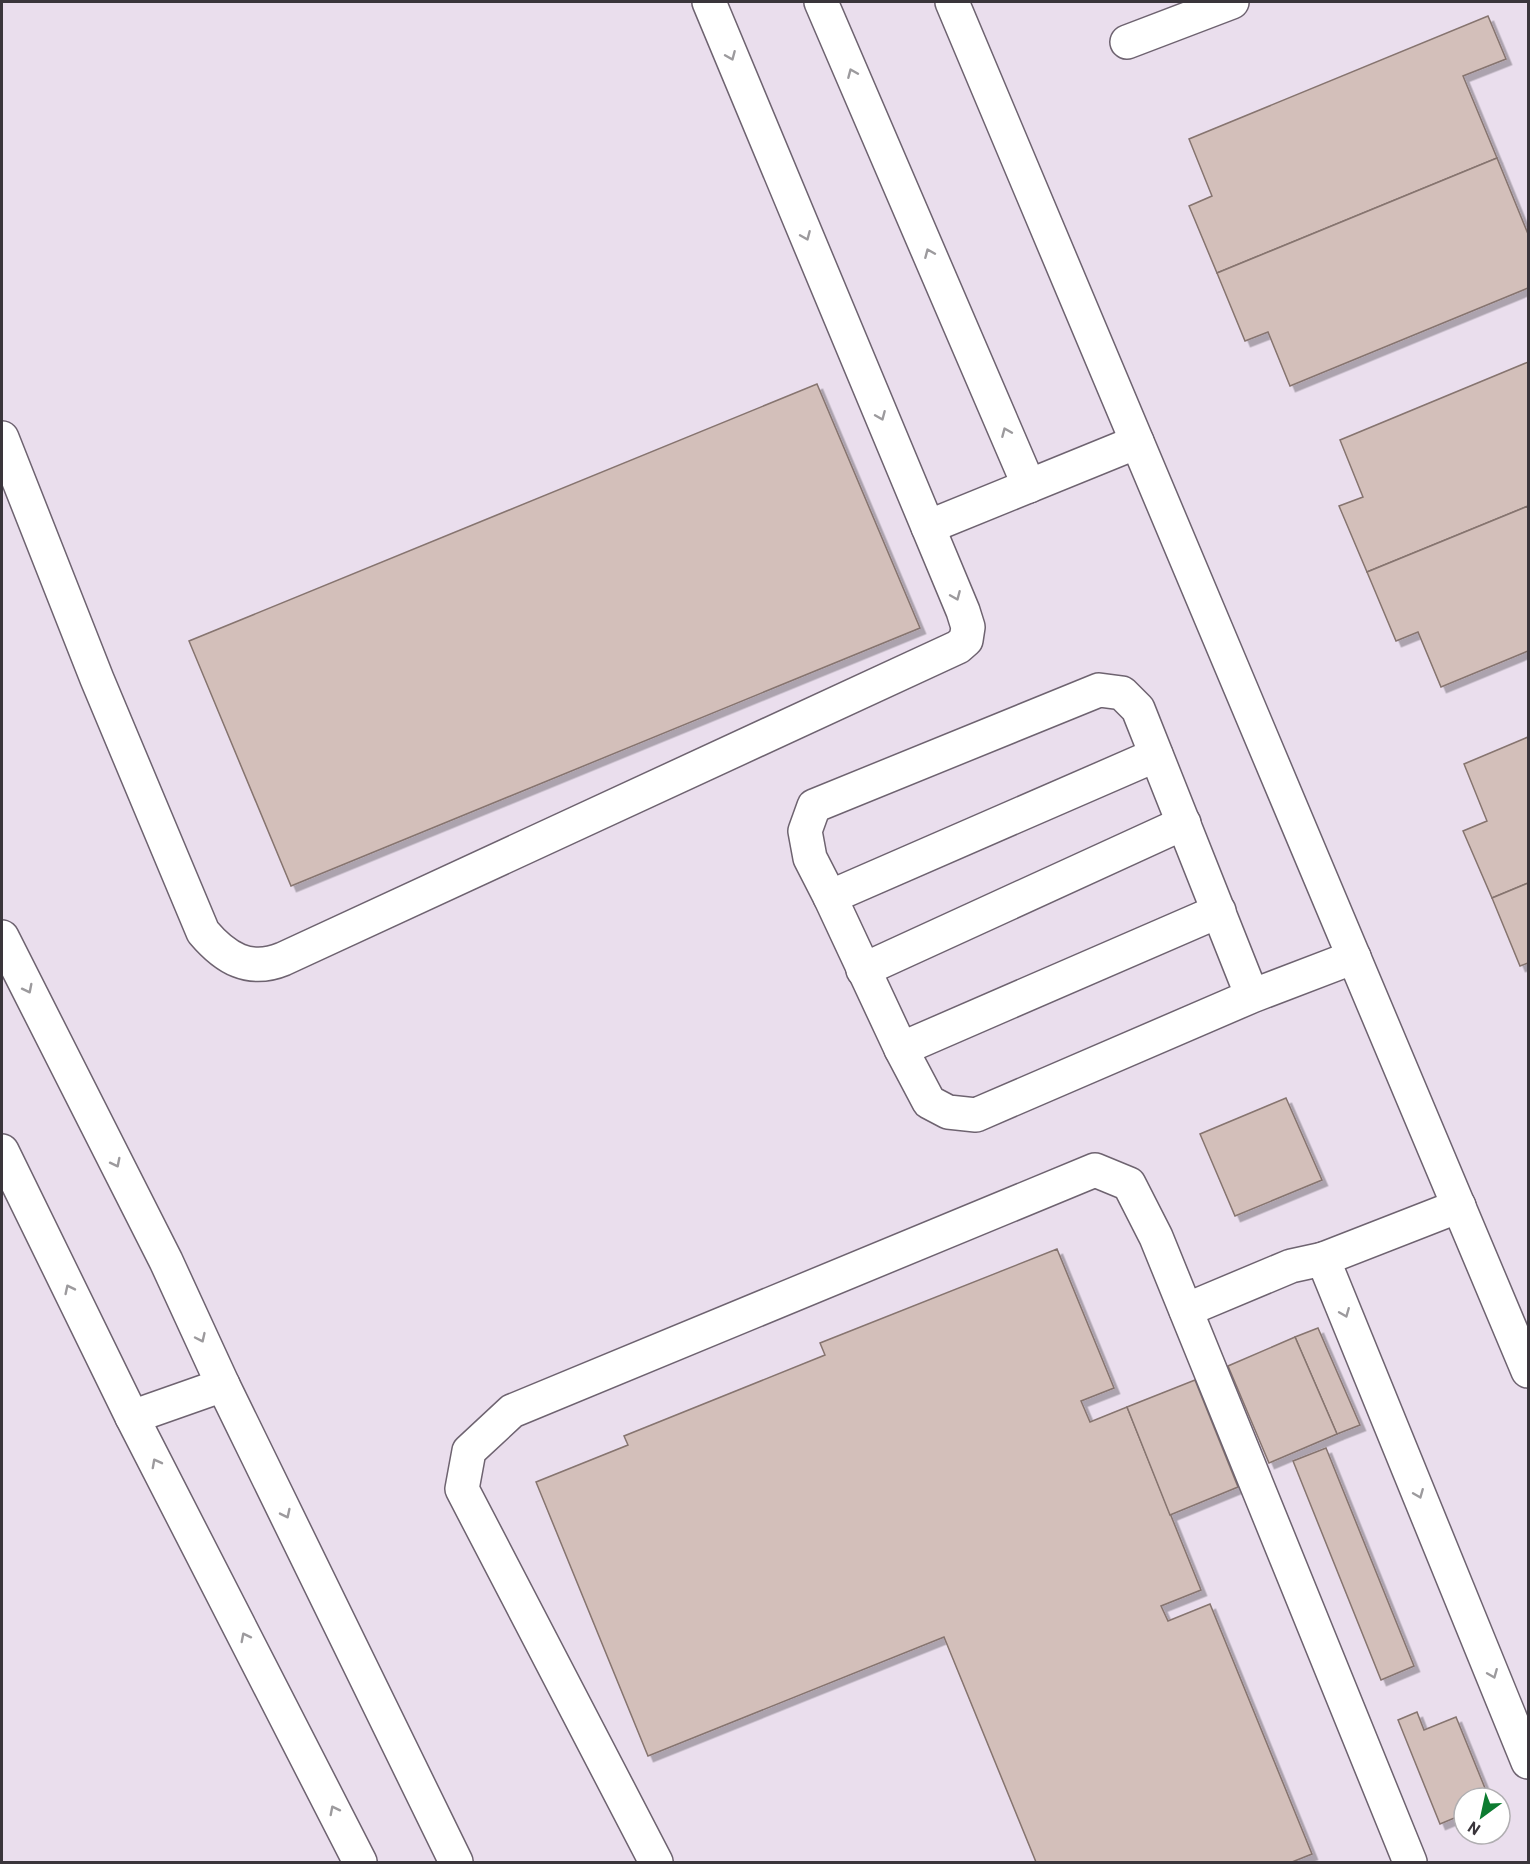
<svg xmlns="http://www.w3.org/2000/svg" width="1530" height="1864" font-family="Barlow,sans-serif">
  <defs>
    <filter id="shadow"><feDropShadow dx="5.5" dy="5.5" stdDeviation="0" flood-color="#0004"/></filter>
  </defs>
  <rect width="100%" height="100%" fill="#eadeed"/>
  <g fill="#d3bfba" stroke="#86746f" stroke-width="1.5" filter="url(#shadow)">
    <polygon points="1488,16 1506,59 1463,76 1497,158 1217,273 1189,206 1212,196 1189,139"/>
    <polygon points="1497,158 1528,234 1528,288 1290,386 1268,332 1245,341 1217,273"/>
    <polygon points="1528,362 1528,506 1367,572 1339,506 1363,497 1340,440"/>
    <polygon points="817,384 920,628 291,886 189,641"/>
    <polygon points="1528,506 1528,651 1441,687 1418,632 1396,641 1367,572"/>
    <polygon points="1528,737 1528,883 1492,898 1463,831 1487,821 1464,764"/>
    <polygon points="1528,883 1528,963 1520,966 1492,898"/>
    <polygon points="1286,1098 1322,1180 1235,1216 1200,1134"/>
    <polygon points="1057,1249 1114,1388 1081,1401 1090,1422 1127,1407 1201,1590 1161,1606 1168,1621 1210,1604 1312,1854 1292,1862 1036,1862 944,1637 648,1756 536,1482 628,1445 624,1436 825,1355 820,1343"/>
    <polygon points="1318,1328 1360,1425 1337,1434 1295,1337"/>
    <polygon points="1295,1337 1337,1434 1269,1463 1228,1366"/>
    <polygon points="1195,1380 1238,1487 1170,1515 1127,1407"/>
    <polygon points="1326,1448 1414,1666 1381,1680 1293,1461"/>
    <polygon points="1417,1712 1424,1730 1456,1717 1489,1798 1464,1798 1464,1814 1440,1824 1398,1720"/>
  </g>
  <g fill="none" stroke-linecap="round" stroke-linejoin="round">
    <g stroke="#6e6370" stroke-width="36">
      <g id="minor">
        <polyline points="821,2 1029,486"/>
        <polyline points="952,2 1528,1371"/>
        <polyline points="1127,42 1232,2"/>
        <path d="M2,438L97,679L203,932C225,958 249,973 283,959L958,647L966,640L968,627L963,611L709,2"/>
        <polyline points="928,527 1137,442"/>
        <polyline points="830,897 1156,755"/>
        <polyline points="863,970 1184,823"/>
        <polyline points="1252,996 1138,709 1122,693 1099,690 814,806 805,831 810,858 830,897 901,1049 929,1102 948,1112 976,1115 1252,996 1354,957"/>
        <polyline points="901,1049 1219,911"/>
        <polyline points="1323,1259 1528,1762"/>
        <polyline points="1186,1310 1291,1266 1323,1259 1459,1206"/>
        <polyline points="656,1862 462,1489 469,1451 512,1411 1095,1170 1129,1184 1156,1237 1410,1862"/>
      </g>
    </g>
    <g stroke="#6e6370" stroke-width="36">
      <g id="highway">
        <polyline points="2,937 166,1261 223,1385 456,1862"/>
        <polyline points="2,1151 132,1417 360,1862"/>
        <polyline points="132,1417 223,1385"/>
      </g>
    </g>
    <use href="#minor" stroke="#fff" stroke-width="33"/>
    <use href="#highway" stroke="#fff" stroke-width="33"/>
  </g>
  <defs><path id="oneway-chevron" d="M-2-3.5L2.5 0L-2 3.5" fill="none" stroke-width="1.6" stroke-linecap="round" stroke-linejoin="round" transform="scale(1.5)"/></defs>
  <g stroke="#9c9a9d">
    <use href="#oneway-chevron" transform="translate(731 56) rotate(67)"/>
    <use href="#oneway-chevron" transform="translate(852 73) rotate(-113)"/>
    <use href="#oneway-chevron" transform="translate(806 236) rotate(67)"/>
    <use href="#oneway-chevron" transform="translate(929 253) rotate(-113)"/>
    <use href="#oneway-chevron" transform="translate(881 416) rotate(67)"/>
    <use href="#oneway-chevron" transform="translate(1006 432) rotate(-113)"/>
    <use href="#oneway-chevron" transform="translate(956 596) rotate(67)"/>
    <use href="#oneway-chevron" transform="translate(28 989) rotate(63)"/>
    <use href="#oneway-chevron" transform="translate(116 1163) rotate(63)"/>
    <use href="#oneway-chevron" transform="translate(69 1289) rotate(-116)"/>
    <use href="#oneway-chevron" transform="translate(1345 1313) rotate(68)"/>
    <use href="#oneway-chevron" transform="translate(201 1338) rotate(65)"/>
    <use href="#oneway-chevron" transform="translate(156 1463) rotate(-118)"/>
    <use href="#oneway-chevron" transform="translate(1419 1494) rotate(68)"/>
    <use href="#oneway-chevron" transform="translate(286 1514) rotate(64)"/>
    <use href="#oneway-chevron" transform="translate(245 1637) rotate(-117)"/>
    <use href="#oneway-chevron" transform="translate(1493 1674) rotate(68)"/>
    <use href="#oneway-chevron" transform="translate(334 1810) rotate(-117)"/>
  </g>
  <rect width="1530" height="1864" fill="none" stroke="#3a353b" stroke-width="6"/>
  <g transform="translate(1482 1816) rotate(213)"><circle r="28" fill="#ffffff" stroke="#b0aeb1" stroke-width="1.5"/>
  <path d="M0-4.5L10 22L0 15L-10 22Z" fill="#0c7b30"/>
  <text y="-9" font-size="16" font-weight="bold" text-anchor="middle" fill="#3a353b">N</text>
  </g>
</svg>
